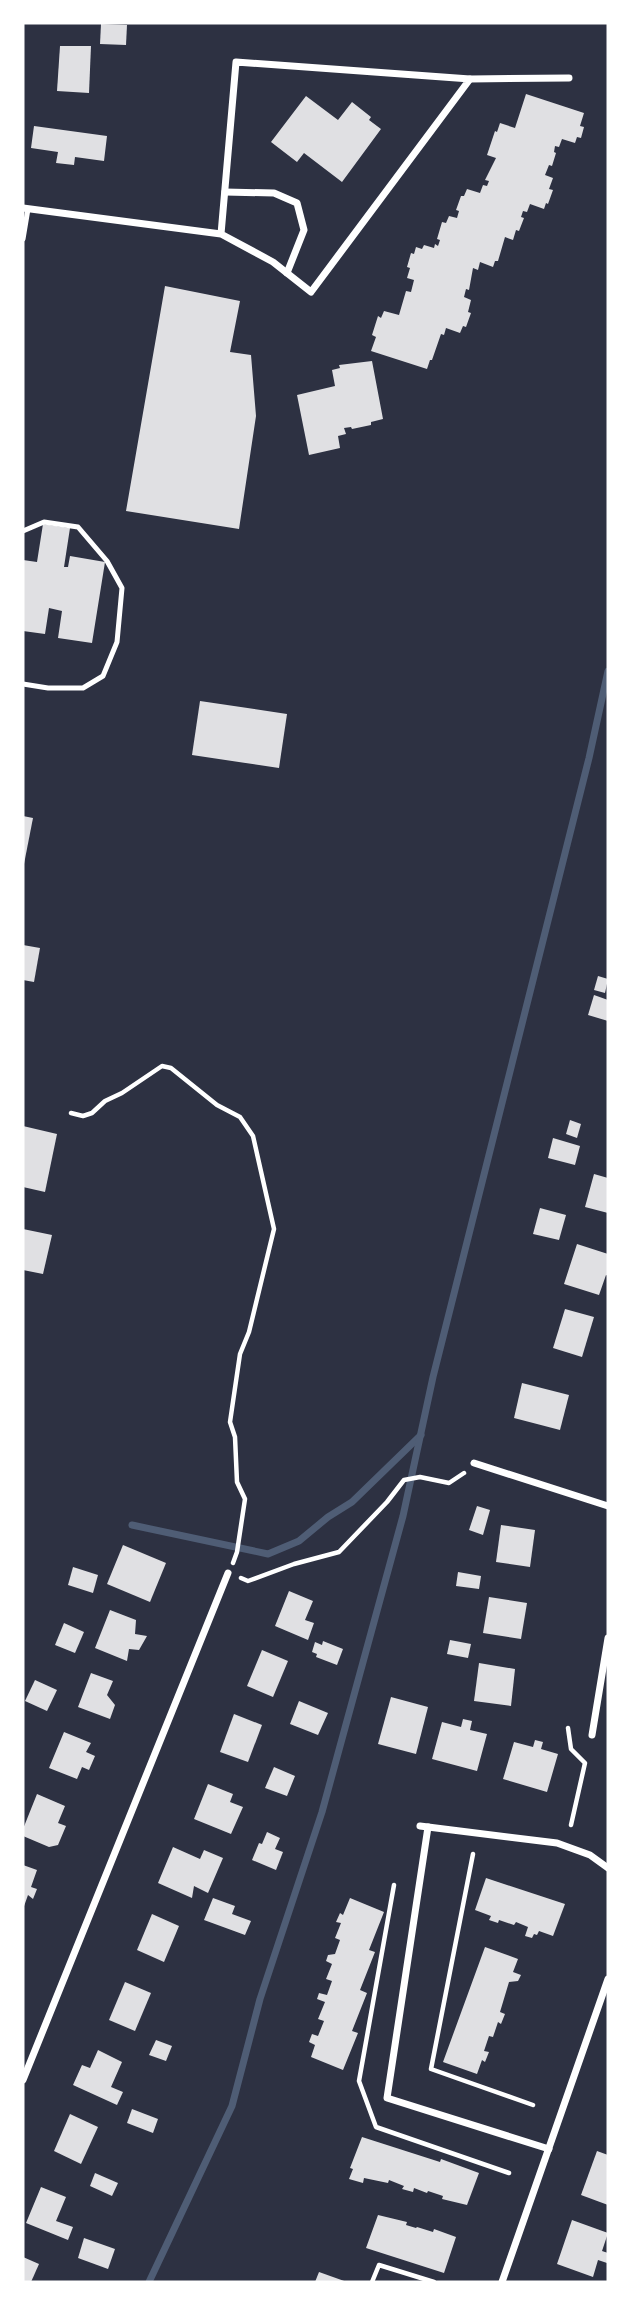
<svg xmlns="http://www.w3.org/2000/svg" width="631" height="2305" font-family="'Noto Sans',sans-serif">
  <rect width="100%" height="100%" fill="#2d3142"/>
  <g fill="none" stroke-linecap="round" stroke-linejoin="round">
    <g stroke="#4f5d75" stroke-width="7">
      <polyline points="132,1525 268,1554 299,1541 328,1517 352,1502 421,1435"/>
      <polyline points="149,2282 232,2106 260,1999 322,1812 403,1516 433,1377 589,758 608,671"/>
    </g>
  </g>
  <g fill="#e0e0e3">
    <polygon points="101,24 127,25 126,45 100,44"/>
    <polygon points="60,46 91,46 89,93 57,91"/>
    <polygon points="526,94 584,113 580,126 584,127 581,138 577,137 575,143 562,139 559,147 555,146 554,152 556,153 552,166 549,165 545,175 553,178 549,189 553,190 548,204 546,203 544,209 530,204 527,212 523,211 521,217 524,218 519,231 516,230 513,240 505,237 498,261 495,261 493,267 480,262 478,270 473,268 469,290 466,289 464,297 471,300 468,312 471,313 466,327 463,326 460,333 446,328 444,335 441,334 432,360 430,360 427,369 371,351 376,337 372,335 378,316 381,318 384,311 399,315 406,291 411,292 414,280 407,278 410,268 407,267 411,253 414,254 416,247 422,249 424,245 434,248 435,244 438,246 440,240 437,239 442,222 446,223 449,216 457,218 459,211 456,210 461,196 464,196 467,189 480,193 483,185 487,186 489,181 485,180 496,158 487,155 495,131 497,132 500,123 515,128"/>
    <polygon points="306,96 338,120 352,102 371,117 369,120 381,129 342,182 304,153 297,162 271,142"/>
    <polygon points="34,126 107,136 104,161 75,157 74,165 56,163 58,152 31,148"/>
    <polygon points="165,286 240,301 230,352 251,355 256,416 239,529 126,511"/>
    <polygon points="372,361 383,419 371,422 371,425 352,429 351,427 344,428 346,434 338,436 340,448 309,455 297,395 335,386 332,370 340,368 339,365"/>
    <polygon points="43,524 70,528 64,567 68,567 70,556 105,562 92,643 58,638 62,611 49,608 45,634 23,631 23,560 37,562"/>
    <polygon points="200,701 287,714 279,768 192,755"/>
    <polygon points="23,816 33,818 24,864 23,864"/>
    <polygon points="23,945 40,948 34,982 23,980"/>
    <polygon points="598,976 608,979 605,993 594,990"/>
    <polygon points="594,995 608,1000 608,1021 588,1015"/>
    <polygon points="570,1120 581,1124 577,1138 566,1134"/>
    <polygon points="23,1126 57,1134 45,1192 23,1187"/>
    <polygon points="553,1138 580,1146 575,1165 548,1158"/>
    <polygon points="594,1174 608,1178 608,1213 585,1207"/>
    <polygon points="540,1208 566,1215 559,1240 533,1234"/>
    <polygon points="23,1229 52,1235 43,1274 23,1270"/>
    <polygon points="577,1244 608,1254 608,1276 606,1275 599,1295 564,1284"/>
    <polygon points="565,1309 594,1317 582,1357 553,1348"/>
    <polygon points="522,1383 569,1395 560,1430 514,1418"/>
    <polygon points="477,1506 490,1510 483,1535 469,1530"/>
    <polygon points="501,1525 535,1530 530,1567 496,1562"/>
    <polygon points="123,1545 166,1563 150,1602 107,1584"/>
    <polygon points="73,1567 98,1575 93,1593 68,1585"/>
    <polygon points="458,1572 481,1576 479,1589 456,1586"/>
    <polygon points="289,1591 313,1601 305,1620 314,1623 308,1640 275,1626"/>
    <polygon points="489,1597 527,1603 521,1639 483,1633"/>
    <polygon points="110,1610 136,1620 135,1634 147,1636 139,1650 129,1649 127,1661 95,1648"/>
    <polygon points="64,1623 84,1632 75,1653 55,1645"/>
    <polygon points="450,1640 471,1644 468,1658 447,1654"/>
    <polygon points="323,1641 343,1649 337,1665 316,1657 317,1654 312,1652 315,1642 322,1645"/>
    <polygon points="262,1650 288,1661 273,1697 247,1686"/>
    <polygon points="479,1663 515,1669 511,1706 474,1701"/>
    <polygon points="91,1673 113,1681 107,1695 115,1705 110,1719 78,1707"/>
    <polygon points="35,1680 57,1690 47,1711 25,1701"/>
    <polygon points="391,1697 428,1707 416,1754 378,1744"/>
    <polygon points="299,1701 328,1713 318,1735 290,1724"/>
    <polygon points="234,1714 262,1725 248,1762 220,1752"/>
    <polygon points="463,1719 472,1721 470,1730 487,1734 477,1771 432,1759 442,1722 461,1727"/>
    <polygon points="64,1732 91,1743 86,1752 95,1756 89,1770 82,1767 77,1779 49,1768"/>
    <polygon points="535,1740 543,1742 541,1749 558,1754 547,1792 503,1779 514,1742 533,1747"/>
    <polygon points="274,1767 295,1776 287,1796 265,1788"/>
    <polygon points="208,1784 233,1794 230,1802 243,1807 231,1834 194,1819"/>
    <polygon points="37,1794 65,1806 58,1823 66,1826 58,1845 49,1847 23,1836 23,1829"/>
    <polygon points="267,1832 280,1838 275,1849 283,1852 276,1870 252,1860 259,1843 262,1844"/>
    <polygon points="173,1847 200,1859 204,1850 223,1858 208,1893 194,1886 192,1898 158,1883"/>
    <polygon points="23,1865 37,1870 31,1887 37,1889 33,1899 28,1895 23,1909"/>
    <polygon points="486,1878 565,1904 553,1936 539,1931 537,1935 534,1934 532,1938 525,1936 528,1927 516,1922 514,1925 499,1920 498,1923 489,1920 491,1916 475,1910"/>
    <polygon points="213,1898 235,1906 232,1914 251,1921 245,1935 204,1920"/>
    <polygon points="350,1898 384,1912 369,1950 375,1952 360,1990 367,1993 352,2031 358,2033 343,2070 311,2057 315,2045 309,2042 312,2034 318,2036 324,2021 318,2019 325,2002 317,1999 319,1993 327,1995 332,1981 326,1979 332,1964 326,1961 328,1955 335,1954 340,1940 335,1938 341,1923 336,1922 340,1913 343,1915"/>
    <polygon points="152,1914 179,1926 164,1962 137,1950"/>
    <polygon points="485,1947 518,1959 513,1972 521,1975 518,1981 509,1982 500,2012 505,2014 501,2024 498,2022 493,2037 489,2036 484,2051 489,2052 485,2062 482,2060 477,2074 443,2062"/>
    <polygon points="125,1982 151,1993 135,2031 109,2020"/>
    <polygon points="156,2040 172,2046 166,2061 149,2055"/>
    <polygon points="98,2050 122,2062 111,2087 123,2092 117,2105 73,2085 82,2065 90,2068"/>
    <polygon points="132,2109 158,2119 153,2133 127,2123"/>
    <polygon points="70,2114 98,2127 81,2164 54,2151"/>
    <polygon points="362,2137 440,2162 441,2159 479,2173 467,2205 442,2199 443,2196 428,2191 427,2193 414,2188 413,2192 402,2189 404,2186 389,2180 388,2183 364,2178 363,2183 349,2179 353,2169 350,2168"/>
    <polygon points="597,2151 608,2155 608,2205 581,2195"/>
    <polygon points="95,2173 118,2183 112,2196 90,2186"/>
    <polygon points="41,2187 66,2197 56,2221 73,2227 68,2240 26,2223"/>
    <polygon points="378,2215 407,2222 406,2225 416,2228 417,2227 433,2232 434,2229 456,2237 444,2273 366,2248"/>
    <polygon points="572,2220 608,2233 602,2251 608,2253 607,2263 598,2260 593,2277 557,2264"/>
    <polygon points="84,2238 115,2249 108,2269 78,2258"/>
    <polygon points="23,2257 39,2264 31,2282 23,2282"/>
    <polygon points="319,2272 347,2282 315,2282"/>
  </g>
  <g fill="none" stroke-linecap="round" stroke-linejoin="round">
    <g stroke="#fff" stroke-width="4.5">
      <polyline points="71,1113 83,1116 92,1113 105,1101 122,1093 162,1066 171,1068 217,1105 240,1117 253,1136 274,1229 249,1332 240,1354 230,1422 235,1437 237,1482 245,1499 237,1552 233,1563"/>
      <polyline points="241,1578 248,1581 294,1564 339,1552 387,1502 404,1480 420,1477 449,1483 464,1473"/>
      <polyline points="568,1728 571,1749 585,1763 571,1825"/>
      <polyline points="473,1854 431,2069 533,2105"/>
      <polyline points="394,1885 359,2081 376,2127 509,2173"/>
      <polyline points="372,2282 379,2265 434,2282"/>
    </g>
    <g stroke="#fff" stroke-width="5">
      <polyline points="23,239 28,209"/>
      <polyline points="23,531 44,522 78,527 107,561 122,588 117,642 103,676 83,688 48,688 23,684"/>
    </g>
    <g stroke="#fff" stroke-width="7">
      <polyline points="470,79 569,78"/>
      <polyline points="225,192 274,193 297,203 304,230 287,273"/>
      <polyline points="23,208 221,234 273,262 311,292 470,79 236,62 221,234"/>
      <polyline points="474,1463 608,1506"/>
      <polyline points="592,1735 608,1638"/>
      <polyline points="420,1826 557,1843 590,1855 608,1868"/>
      <polyline points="428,1827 387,2098 549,2149"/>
      <polyline points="23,2080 228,1573"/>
      <polyline points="502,2282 608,1979"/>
    </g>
  </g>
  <rect width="631" height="2305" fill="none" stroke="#ffffff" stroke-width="49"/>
</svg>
